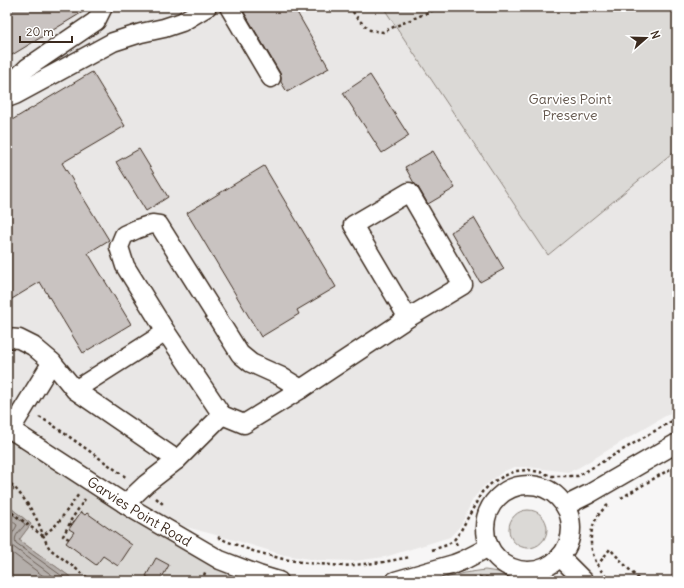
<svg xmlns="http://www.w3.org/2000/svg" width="684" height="588" font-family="Delius,sans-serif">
  <rect width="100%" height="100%" fill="#f7f6f6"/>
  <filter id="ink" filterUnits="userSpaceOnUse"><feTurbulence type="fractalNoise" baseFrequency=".025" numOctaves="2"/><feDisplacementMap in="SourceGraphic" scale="8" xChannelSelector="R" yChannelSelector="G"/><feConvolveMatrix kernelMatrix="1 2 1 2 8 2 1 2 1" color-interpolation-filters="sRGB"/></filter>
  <g filter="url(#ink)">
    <polygon fill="#e9e7e6" points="7,7 383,7 548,255 677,149 677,409 578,468 568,472 527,467 515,467 504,471 483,487 473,499 461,525 450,537 385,557 354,561 317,560 284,555 234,540 131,512 7,429"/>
    <g fill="#dbd9d6" stroke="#8b827a">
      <polygon points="383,7 677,7 677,149 548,255"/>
      <polygon points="7,429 234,573 239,581 76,581 19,540 31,524 7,505"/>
      <circle cx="528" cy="529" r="19"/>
      <polygon points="485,570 498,572 505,575 521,579 544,581 444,581 446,578 464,573"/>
    </g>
    <polygon fill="#b4aeaa" stroke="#847972" points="7,505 31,524 19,540 76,581 7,581"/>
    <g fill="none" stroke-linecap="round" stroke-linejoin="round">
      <g stroke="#6b5f56" stroke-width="1">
        <path d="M7,510L25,524L24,526C20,531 13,536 16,543L69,581"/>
        <path d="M7,517L17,525C14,533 7,536 12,546L60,581"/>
        <polyline points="7,549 11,552 50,581"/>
      </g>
    </g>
    <g fill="#c9c3c1" stroke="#3b2a1e">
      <polygon points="7,7 91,7 7,58"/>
      <polygon points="241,7 294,7 329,68 287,92 281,82 281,78 280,73"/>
      <polygon points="92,72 125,126 62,163 109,240 88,253 131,324 83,353 40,282 7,302 7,123"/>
      <polygon points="370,75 409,136 382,153 343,93"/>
      <polygon points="139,149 168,197 146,211 116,162"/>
      <polygon points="433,151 455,188 428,204 418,187 414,183 405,167"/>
      <polygon points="264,166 336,287 297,310 299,314 261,337 187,213"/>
      <polygon points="474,218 504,269 480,282 451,232"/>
      <polygon points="81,512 85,515 87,513 132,545 118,566 103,556 96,565 66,543 74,532 69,529"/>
      <polygon points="156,558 169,565 160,581 154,581 146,576"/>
    </g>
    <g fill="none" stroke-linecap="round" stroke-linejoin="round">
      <g stroke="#3b2a1e" stroke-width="21">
        <g id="minor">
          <polyline points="229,7 271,78"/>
          <polyline points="7,87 27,68 96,21 103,7"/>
          <polyline points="7,98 15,95 113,42 141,33 164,28 182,22 207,7"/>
          <polyline points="166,332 125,266 119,247 124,235 137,229 152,224 159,225 240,354 251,363 280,376 301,389"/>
          <polyline points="7,338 19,339 33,346 52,362 75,390 177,460"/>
          <polyline points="75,390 166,332 222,415 177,460 146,484 125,504"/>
          <polyline points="222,415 244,424 301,389 408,318 463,285 409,192 353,225 408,318"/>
          <path id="s1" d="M7,427L136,511L220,560L259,575L279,581"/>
          <polyline points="11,429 52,362"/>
          <circle cx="528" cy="528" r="43"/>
          <polyline points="565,506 589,494 677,443"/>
          <polyline points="560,557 584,581"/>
          <polyline points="395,581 454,564 464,560 489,547"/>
        </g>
      </g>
      <g stroke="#3b2a1e" stroke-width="2.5" stroke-dasharray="3 3" stroke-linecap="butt">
        <polyline points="349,7 360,21 370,30 383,32 396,26 436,9 436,7"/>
        <polyline points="39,417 50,423 127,478"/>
        <path d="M7,480C19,491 30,506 37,520C42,530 44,540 50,549L92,581"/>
        <polyline points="7,489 14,489"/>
        <polyline points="156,498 164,505"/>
        <polyline points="621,498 677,465"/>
        <path d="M608,505C582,526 588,560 610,581"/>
        <polyline points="7,509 43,536 57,524 79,494"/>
        <polyline points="7,519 12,513"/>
        <polyline points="72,525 69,523 85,499"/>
        <polyline points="218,537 226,541 253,551 283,559 307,563 344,566 384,562 410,557"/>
        <polyline points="69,539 63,536 70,523"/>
        <polyline points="457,545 454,540 460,532 482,492 493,482 504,476 516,471 529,470 540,472 552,476 578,476 677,418"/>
        <polyline points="432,550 447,545 454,540"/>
        <polyline points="597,566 610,549 640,581"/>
        <path d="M473,579C481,576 490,578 498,581"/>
        <polyline points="202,581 206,570"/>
      </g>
      <use href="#minor" stroke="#fff" stroke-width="18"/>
    </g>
  </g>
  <g text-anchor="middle" stroke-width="3.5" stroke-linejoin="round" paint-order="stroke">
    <g font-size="14" fill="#63564c" stroke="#fff">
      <text x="570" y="104">Garvies Point<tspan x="570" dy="16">Preserve</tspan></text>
    </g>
    <g font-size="14" fill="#3b2a1e" stroke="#fff">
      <text dy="5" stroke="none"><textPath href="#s1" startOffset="157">Garvies Point Road</textPath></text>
    </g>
  </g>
  <rect width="684" height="588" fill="none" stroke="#fff" stroke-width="24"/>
  <rect x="12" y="12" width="660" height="564" fill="none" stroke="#3b2a1e" stroke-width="1.5" filter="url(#ink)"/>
  <g transform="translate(646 38) rotate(70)" stroke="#ffffff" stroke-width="3" paint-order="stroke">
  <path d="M0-3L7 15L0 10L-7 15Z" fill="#3b2a1e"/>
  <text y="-6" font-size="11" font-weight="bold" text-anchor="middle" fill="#3b2a1e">N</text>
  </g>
  <path d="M20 36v6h52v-6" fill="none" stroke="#3b2a1e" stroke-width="2"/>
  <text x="26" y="36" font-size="12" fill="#3b2a1e" stroke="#ffffff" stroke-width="3" paint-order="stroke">20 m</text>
</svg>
